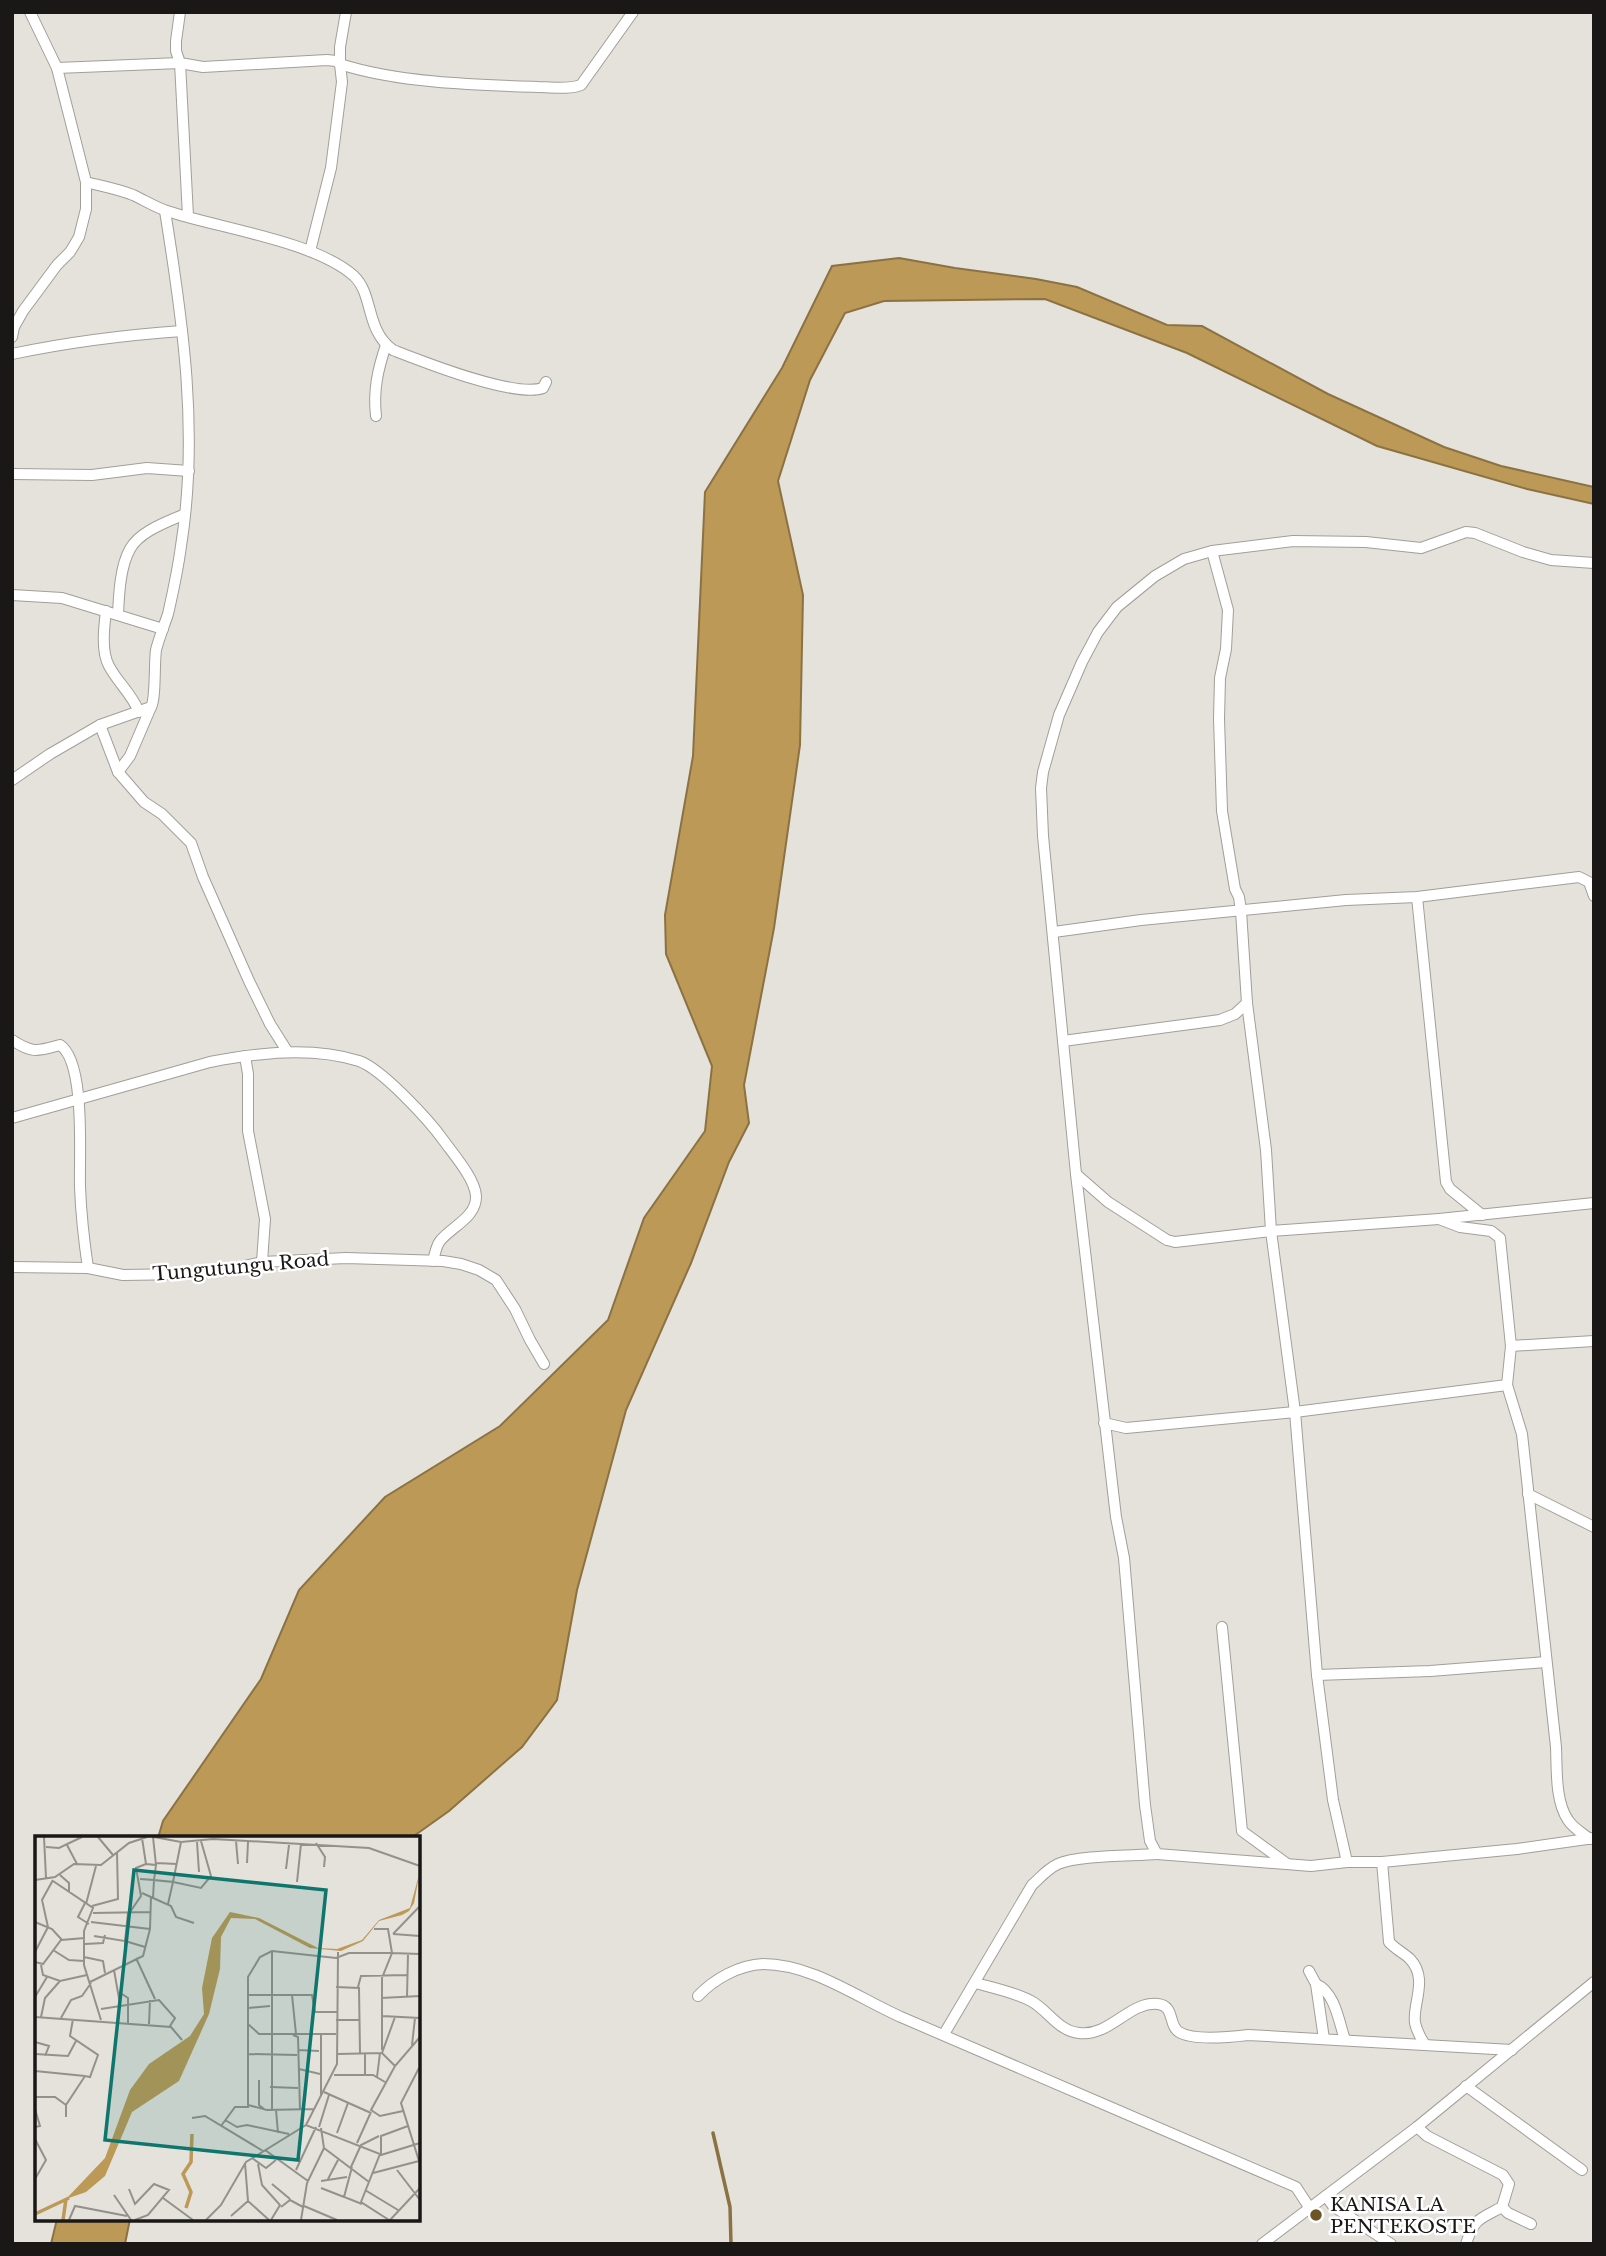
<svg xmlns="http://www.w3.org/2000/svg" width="1606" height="2256" font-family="'Libre Baskerville',serif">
  <rect width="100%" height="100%" fill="#e5e1db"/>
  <g fill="#bc9956" stroke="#8b7243" stroke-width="2">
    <polygon points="899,258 955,268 1036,279 1077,287 1167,325 1202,326 1328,394 1444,447 1501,466 1594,487 1594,504 1527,489 1377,446 1187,353 1045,299 884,301 845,313 810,380 778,481 803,595 800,745 774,928 744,1085 749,1123 729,1162 691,1263 626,1410 577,1590 557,1700 522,1747 449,1811 411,1838 158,1838 163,1821 261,1679 299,1590 385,1497 500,1426 608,1320 644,1218 705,1131 712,1066 666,954 665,915 693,756 705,492 782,368 832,266"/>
    <polygon points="57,2219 130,2219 125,2244 51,2244"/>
  </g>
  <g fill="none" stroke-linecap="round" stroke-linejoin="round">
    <polyline stroke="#8b7243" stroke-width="3.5" points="713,2133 730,2207 731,2244"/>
    <g stroke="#a29f99" stroke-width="12">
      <g id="minor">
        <polyline points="180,12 176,41 176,51 180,63 203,67 327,60 336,61 340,64 342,82 331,168 310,251"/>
        <path d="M346,12L340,47V64C398,83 477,85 538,87C552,87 568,90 581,85L633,12"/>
        <polyline points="57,68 180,63 188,216"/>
        <path d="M86,182C101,186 118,189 133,195C144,200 155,207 167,211C218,228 315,241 354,276C374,295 365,330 393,350C424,362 514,398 543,388L546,382"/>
        <polyline points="12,337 14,327 23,311 57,265 70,252 79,237 86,209 86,182 57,68 30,12"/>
        <path d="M12,354C69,342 125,335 182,331"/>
        <path d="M376,416C373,390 378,369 386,345"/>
        <polyline points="12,474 92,475 147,468 189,471"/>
        <polyline points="1212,551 1228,610 1226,649 1220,678 1219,719 1222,811 1235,889 1239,897 1241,911 1247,1003 1266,1150 1271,1231 1295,1412 1317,1675 1333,1800 1347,1862"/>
        <polyline points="1594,563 1551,560 1523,552 1475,533 1466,532 1421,548 1366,542 1293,541 1212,551 1184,559 1155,576 1117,607 1098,632 1082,662 1059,715 1043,772 1041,788 1043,836 1076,1174 1116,1517 1124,1558 1145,1805 1150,1841 1157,1854 1311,1866 1347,1862 1382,1862 1517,1849 1594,1838"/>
        <polyline points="12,595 62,598 163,629"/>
        <path d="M106,611C104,627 101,651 109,666C118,683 132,694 139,712"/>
        <path d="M118,614C119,594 120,567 130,549C140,531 167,522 185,514"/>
        <polyline points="100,725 118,772 144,802 162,814 191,843 203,877 249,981 270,1024 287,1051"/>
        <polyline points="118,772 130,756 151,707"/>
        <path d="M12,780L50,754L100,725L151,707C156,698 154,664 156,650C159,638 164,626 168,614C173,592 178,569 181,546C199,434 183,322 165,211"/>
        <polyline points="1417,897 1446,1182 1450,1189 1482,1215"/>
        <polyline points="1054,932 1141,920 1346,900 1417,897 1579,877 1589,882 1594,896"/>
        <path d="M12,1040C33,1054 38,1051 60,1045C86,1062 79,1158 80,1187C81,1214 84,1241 88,1268"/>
        <polyline points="1063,1041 1220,1020 1235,1014 1247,1003"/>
        <polyline points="245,1056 248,1074 248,1131 265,1219 262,1262"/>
        <path d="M12,1118L210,1062C258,1053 311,1046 359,1061C382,1069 429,1120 444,1141C454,1155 475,1179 476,1196C477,1217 451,1227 440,1241C436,1246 435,1254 433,1261"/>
        <polyline points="1076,1174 1108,1202 1167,1240 1175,1242 1271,1231 1439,1219 1594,1203"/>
        <path d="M1439,1219L1460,1227L1491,1231L1500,1238L1511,1346L1507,1385L1522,1434L1556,1747C1557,1769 1555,1801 1568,1820C1573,1828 1582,1833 1590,1839"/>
        <polyline points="12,1267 88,1268 123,1275 186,1274 227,1270 262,1262 346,1258 443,1261 461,1264 479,1270 496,1280 515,1309 530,1340 544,1364"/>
        <polyline points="1511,1346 1594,1341"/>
        <polyline points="1104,1423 1126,1428 1295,1412 1507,1385"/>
        <polyline points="1528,1494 1594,1527"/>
        <polyline points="1222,1627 1242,1831 1286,1863"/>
        <polyline points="1317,1675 1430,1671 1546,1662"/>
        <path d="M1382,1862L1389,1942C1395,1949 1404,1953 1410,1959C1429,1979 1412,2004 1415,2023C1417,2031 1420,2037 1424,2043"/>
        <polyline points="1309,1971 1316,1984 1324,2039"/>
        <path d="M975,1983C994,1988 1014,1992 1031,2001C1048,2010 1058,2031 1079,2033C1110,2037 1129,2001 1158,2004C1175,2006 1168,2025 1179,2032C1193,2041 1231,2037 1248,2035L1512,2050"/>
        <path d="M1316,1984C1335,1992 1339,2022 1345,2040"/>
        <path d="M698,1996C714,1979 739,1965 763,1964C812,1964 858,1998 901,2017C1033,2073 1164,2131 1296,2187L1309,2207"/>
        <path d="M944,2034L1032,1885C1040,1878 1047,1869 1058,1864C1078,1855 1133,1856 1157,1854"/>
        <polyline points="1466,2086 1582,2170"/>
        <polyline points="1417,2127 1427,2136 1503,2175 1509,2184 1502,2207 1508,2213 1531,2224"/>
        <polyline points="1326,2196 1333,2206 1391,2244"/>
        <polyline points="1262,2244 1417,2127 1594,1982"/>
        <path d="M1466,2244C1474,2218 1480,2219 1502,2207"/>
      </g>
    </g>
    <use href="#minor" stroke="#fff" stroke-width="10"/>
  </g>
  <circle fill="#6c5424" stroke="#fff" stroke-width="2.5" cx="1316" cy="2215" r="7"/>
  <g text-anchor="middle" stroke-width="5" stroke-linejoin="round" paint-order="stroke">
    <g font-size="19" fill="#1a1816" stroke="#fff">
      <text transform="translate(241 1266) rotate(-5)" y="7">Tungutungu Road</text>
    </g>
    <g font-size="19" fill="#1a1816" stroke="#fff" text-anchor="start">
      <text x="1330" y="2211">KANISA LA<tspan x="1330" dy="22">PENTEKOSTE</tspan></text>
    </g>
  </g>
  <g transform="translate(35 1836)">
    <rect width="385" height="385" fill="#e5e1db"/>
    <path d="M385,35L379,67L374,75L367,79L344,85L328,105L306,115L275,112L220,83L196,82L186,101L185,133L174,178L144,245L97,276L70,340L51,356L31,363L70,322L95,254L114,228L155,200L169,178L167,152L177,102L195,76L224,82L283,112L302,113L327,104L344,84L375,72Z" fill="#bc9956"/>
    <path fill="none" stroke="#bc9956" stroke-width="3.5" d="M151,372L156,356L148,338L156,326L157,298M0,378L34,362M28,384L31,363"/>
    <path fill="none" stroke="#94918c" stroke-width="2" d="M9,1L11,42M63,1L78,19M118,1L121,29M119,1L146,6L178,3L334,12L385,30M107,2L111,28L121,29L119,44L138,46L133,68M201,5L203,28M146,6L138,46L166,52L176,40L166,5M162,6L164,36M281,7L290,21L289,31M32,9L42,28M11,11L24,12L47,1M121,27L142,28M212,27L213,6M251,33L254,9M25,39L34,47V56M105,43L119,44L118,62M0,44L20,41L39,28L66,29L94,7L112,1M18,45L58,72L49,95V129L66,184M262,46L266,8M107,57L136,70L141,81L159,87M50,67L43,81L54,88M51,68L61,30M57,70L83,63L82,16M95,76L106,60L101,32L111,28M58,77L116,76M93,77L90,105L110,111M0,86L17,93L27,104M56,86L115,93M339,93H353L357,117L385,118M358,98L385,70M358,98L385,100M59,100L90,105V128M50,108L68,107L70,99M18,114L34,124L49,125M0,116L13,91L7,64L18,44M49,121L68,125L70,137M101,122L120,163M0,126L8,128L26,104L50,102M6,129L8,139L25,145L52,139M79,134L85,168M55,146L108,120L115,93L116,61M301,151L324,152L325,217M323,151L326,140L372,139M87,158L93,162V187M213,159H277L280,176H302M257,159L261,198M372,160L373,118M0,161L12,141M346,162L385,160M213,172L235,170M66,173L124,164L140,182L135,190M347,180V214M0,181L136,191L147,204M6,181L10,162L25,145M26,182L36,164L47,160L56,147M301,184H324M114,188L115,164M213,188L224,198H301M258,199L263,201L265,274M0,206L14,210L10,220M377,209L380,182M263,214L284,215M347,217L360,181M0,218L33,220L41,205M213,218L262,219M303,218L347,217L360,230M264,233L285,238M0,235L50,240M299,239H338L350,246M330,239V217M342,241L345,217M224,244V269L229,273M235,251L263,252M289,256L336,277M286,260V198M0,261H20L31,269V281M31,269L50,240L55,241L63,219L35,200L38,183M0,273L5,290L0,291M279,273L232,274L213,269V141L225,121L237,115L301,122L314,117H357L347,142V180L385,182M237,274V115M241,274L243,297M368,275L345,280L336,274L360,230L385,201M157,282L170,280L228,315M190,284L202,291L212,289L254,298M271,289L302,228L303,116M186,290L200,271H214M284,291L294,259M302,297L313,267M0,303L11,324L0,343M322,307L336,276M289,312L334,346M230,314L273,345M346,319L385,307M346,320V300L373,290M217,322L231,332L241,324M384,325L366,267L384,232M210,327L213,365L234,384M223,328L227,349L245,369L236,384M316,331L326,309L344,300M317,331L309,361L327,368M261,334L281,291M362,334L385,364M338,337L384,325M293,343L303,324M286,345L312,341M237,348L255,363M286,352L309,361M94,353L100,368L119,348L134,354L113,379L100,384M330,354L363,374M79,359L96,384M128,362L158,384M269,370L302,384M246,371L255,364L268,371M196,380L213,365M34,384L40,370L92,380M171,384L186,369L211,326L271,289L345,318L326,366L354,384M266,384L272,347L289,312L286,292M355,384L385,352"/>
    <path fill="#0f766e" fill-opacity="0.15" stroke="#0f766e" stroke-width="3.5" d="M99,34L291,54L263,324L70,304Z"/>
    <rect width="385" height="385" fill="none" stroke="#1a1816" stroke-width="3.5"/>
  </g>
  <rect width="1606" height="2256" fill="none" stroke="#1a1816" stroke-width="28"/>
</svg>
